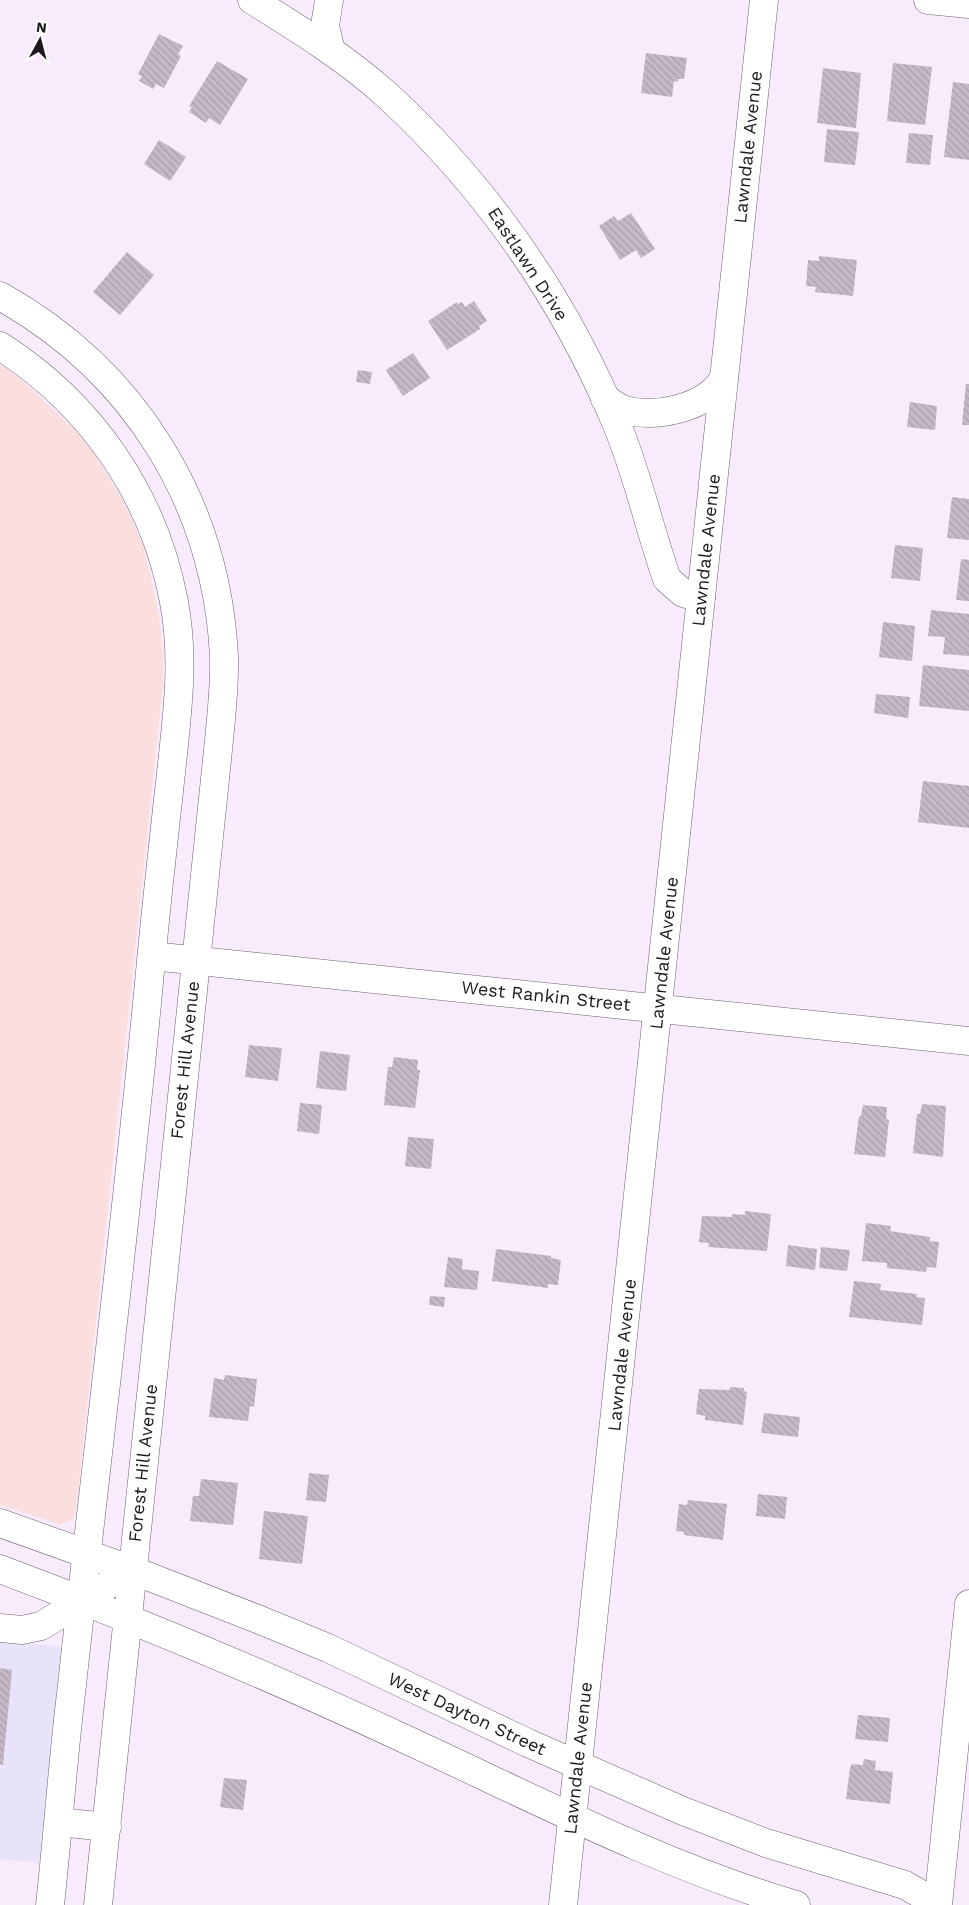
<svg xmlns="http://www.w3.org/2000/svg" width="969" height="1905" font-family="'Work Sans',sans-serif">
  <defs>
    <pattern id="building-back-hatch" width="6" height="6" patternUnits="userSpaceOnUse" patternTransform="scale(1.25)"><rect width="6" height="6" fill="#c5b9c8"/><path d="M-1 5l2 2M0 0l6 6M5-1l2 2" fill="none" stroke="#a99eab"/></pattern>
  </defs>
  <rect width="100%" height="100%" fill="#f8ebfb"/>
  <polygon fill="#e8e3f9" points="0,1641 62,1647 42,1863 0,1859"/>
  <polygon fill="#fadfde" points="0,364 25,383 76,431 93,452 122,499 143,545 150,573 159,615 163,659 163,683 78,1492 75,1515 70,1521 59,1524 0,1505"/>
  <g fill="url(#building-back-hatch)">
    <polygon points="159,34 183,46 178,54 181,56 164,88 156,84 153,89 139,81 142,76 138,74"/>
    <polygon points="646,53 687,58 684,79 678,79 678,82 674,81 672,97 641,93"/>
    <polygon points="217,61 248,79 220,125 209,118 206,123 189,112 192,107 189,106"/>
    <polygon points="893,63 932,67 925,125 887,121"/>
    <polygon points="823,68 861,73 856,128 817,123"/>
    <polygon points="953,82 969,84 969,160 944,157"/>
    <polygon points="827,129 859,132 855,165 824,162"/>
    <polygon points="909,133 933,135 930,165 906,163"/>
    <polygon points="159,140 186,157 170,181 144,164"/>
    <polygon points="631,213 655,249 641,258 636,250 620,260 599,226 614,216 618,221"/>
    <polygon points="127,252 154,275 120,315 93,292"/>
    <polygon points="819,256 857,260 853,296 815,292 816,287 806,286 808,260 819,261"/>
    <polygon points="474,301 487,321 479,326 480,329 447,350 428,321 457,302 458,304 462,302 465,307"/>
    <polygon points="413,353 430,378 403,396 386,370"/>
    <polygon points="358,370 372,372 370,384 356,382"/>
    <polygon points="966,384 969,384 969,425 962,425"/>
    <polygon points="910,402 937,406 935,430 907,427"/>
    <polygon points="952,497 969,499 969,540 947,538"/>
    <polygon points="895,545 923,548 920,581 891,578"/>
    <polygon points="961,559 969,560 969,601 956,600"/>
    <polygon points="931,610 969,614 969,656 943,654 945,637 928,636"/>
    <polygon points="883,622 915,626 912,661 879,657"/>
    <polygon points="923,665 969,670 969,711 919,706"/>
    <polygon points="876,694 910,697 908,718 874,713"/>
    <polygon points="923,781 969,786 969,828 918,822"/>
    <polygon points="249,1045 282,1048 278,1081 245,1077"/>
    <polygon points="320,1051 350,1055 346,1091 316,1088"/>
    <polygon points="394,1057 418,1060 417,1070 420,1070 415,1108 384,1105 388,1067 392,1067"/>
    <polygon points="300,1103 322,1105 319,1134 297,1131"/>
    <polygon points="922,1104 946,1106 943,1157 913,1153 917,1114 920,1114"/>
    <polygon points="863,1105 887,1107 886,1119 889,1120 885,1157 854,1154 859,1116 861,1116"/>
    <polygon points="408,1137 434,1139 431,1169 405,1166"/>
    <polygon points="745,1211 771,1214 767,1251 708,1247 709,1243 699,1242 702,1216 732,1217 732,1214 745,1215"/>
    <polygon points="866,1223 891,1226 890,1231 930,1237 930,1241 939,1242 936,1268 927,1267 926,1272 887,1268 887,1263 862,1261"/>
    <polygon points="788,1245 817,1249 815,1270 786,1266"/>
    <polygon points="821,1247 850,1250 847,1271 819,1268"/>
    <polygon points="496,1249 551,1256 551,1258 561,1260 558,1285 548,1284 548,1288 492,1281"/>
    <polygon points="448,1257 463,1259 462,1269 479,1271 477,1290 444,1287"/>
    <polygon points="854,1281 881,1284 880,1290 917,1294 916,1297 925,1298 922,1325 849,1317"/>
    <polygon points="430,1296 445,1297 444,1307 429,1305"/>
    <polygon points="225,1375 257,1379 254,1407 250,1406 248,1421 209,1417 214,1378 224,1380"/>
    <polygon points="730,1387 744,1388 744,1391 747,1392 743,1425 705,1420 705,1416 696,1414 699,1389 730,1390"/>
    <polygon points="764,1413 800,1417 798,1437 761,1433"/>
    <polygon points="309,1473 329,1475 326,1502 306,1500"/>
    <polygon points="201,1479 238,1483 233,1525 190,1521 193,1496 199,1496"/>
    <polygon points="758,1494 787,1497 785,1519 756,1516"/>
    <polygon points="688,1500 727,1504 723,1540 684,1535 684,1532 676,1531 679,1504 687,1505"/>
    <polygon points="264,1511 308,1516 302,1564 259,1559"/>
    <polygon points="0,1668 12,1670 3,1765 0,1764"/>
    <polygon points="858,1715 890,1718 888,1742 855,1739"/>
    <polygon points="864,1759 876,1761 875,1770 893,1772 890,1804 846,1799 850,1768 852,1764 863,1765"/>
    <polygon points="224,1778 247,1780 243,1810 220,1807"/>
  </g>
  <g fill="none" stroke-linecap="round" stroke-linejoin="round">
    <g stroke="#6c626f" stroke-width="29">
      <g id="minor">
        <path d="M252,0C299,29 347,59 388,96C487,188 565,300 617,425C638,475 649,528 667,579L683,593L701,598"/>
        <polyline points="329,0 325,26 331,51"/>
        <polyline points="928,0 969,4"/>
        <path d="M0,296C134,371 216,502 224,656C225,687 221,719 218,750L98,1905"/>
        <path d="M0,346C91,404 154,495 174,602C185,659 177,716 171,773C164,836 157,898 151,961C129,1202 98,1444 72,1685C63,1758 58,1832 50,1905"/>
        <path d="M605,399C611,402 616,406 622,409C652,420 710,408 724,377"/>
        <polyline points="152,956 969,1041"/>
        <polyline points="0,1523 132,1570 260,1620 328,1648 528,1743 683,1811 766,1843 905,1885 924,1896 932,1905"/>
        <path d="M0,1569C142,1622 283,1682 420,1746C543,1803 665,1866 796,1905"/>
        <polyline points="0,1628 22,1630 41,1626 132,1570"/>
        <polyline points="59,1822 107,1827"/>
        <polyline points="563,1905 764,0"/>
        <polyline points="938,1905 969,1604"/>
      </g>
    </g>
    <use href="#minor" stroke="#fff" stroke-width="28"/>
  </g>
  <g text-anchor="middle" stroke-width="4" stroke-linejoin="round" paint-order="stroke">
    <g font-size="18" fill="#1d191e" stroke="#fff">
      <text transform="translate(748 147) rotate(-84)" y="6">Lawndale Avenue</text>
      <text transform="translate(528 264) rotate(57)" y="6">Eastlawn Drive</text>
      <text transform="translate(706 550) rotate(-84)" y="6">Lawndale Avenue</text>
      <text transform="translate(664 953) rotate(-84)" y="6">Lawndale Avenue</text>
      <text transform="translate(546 996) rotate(6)" y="6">West Rankin Street</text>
      <text transform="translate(185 1060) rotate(-84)" y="6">Forest Hill Avenue</text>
      <text transform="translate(622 1355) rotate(-84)" y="6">Lawndale Avenue</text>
      <text transform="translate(143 1463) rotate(-84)" y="6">Forest Hill Avenue</text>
      <text transform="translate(467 1714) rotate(25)" y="6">West Dayton Street</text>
      <text transform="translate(578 1758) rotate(-84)" y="6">Lawndale Avenue</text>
    </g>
  </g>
  <g transform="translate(40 40) rotate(7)" stroke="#ffffff" stroke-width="4" paint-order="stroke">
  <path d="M0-4L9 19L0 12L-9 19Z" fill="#1d191e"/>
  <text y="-8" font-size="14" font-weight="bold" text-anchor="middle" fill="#1d191e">N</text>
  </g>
</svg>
